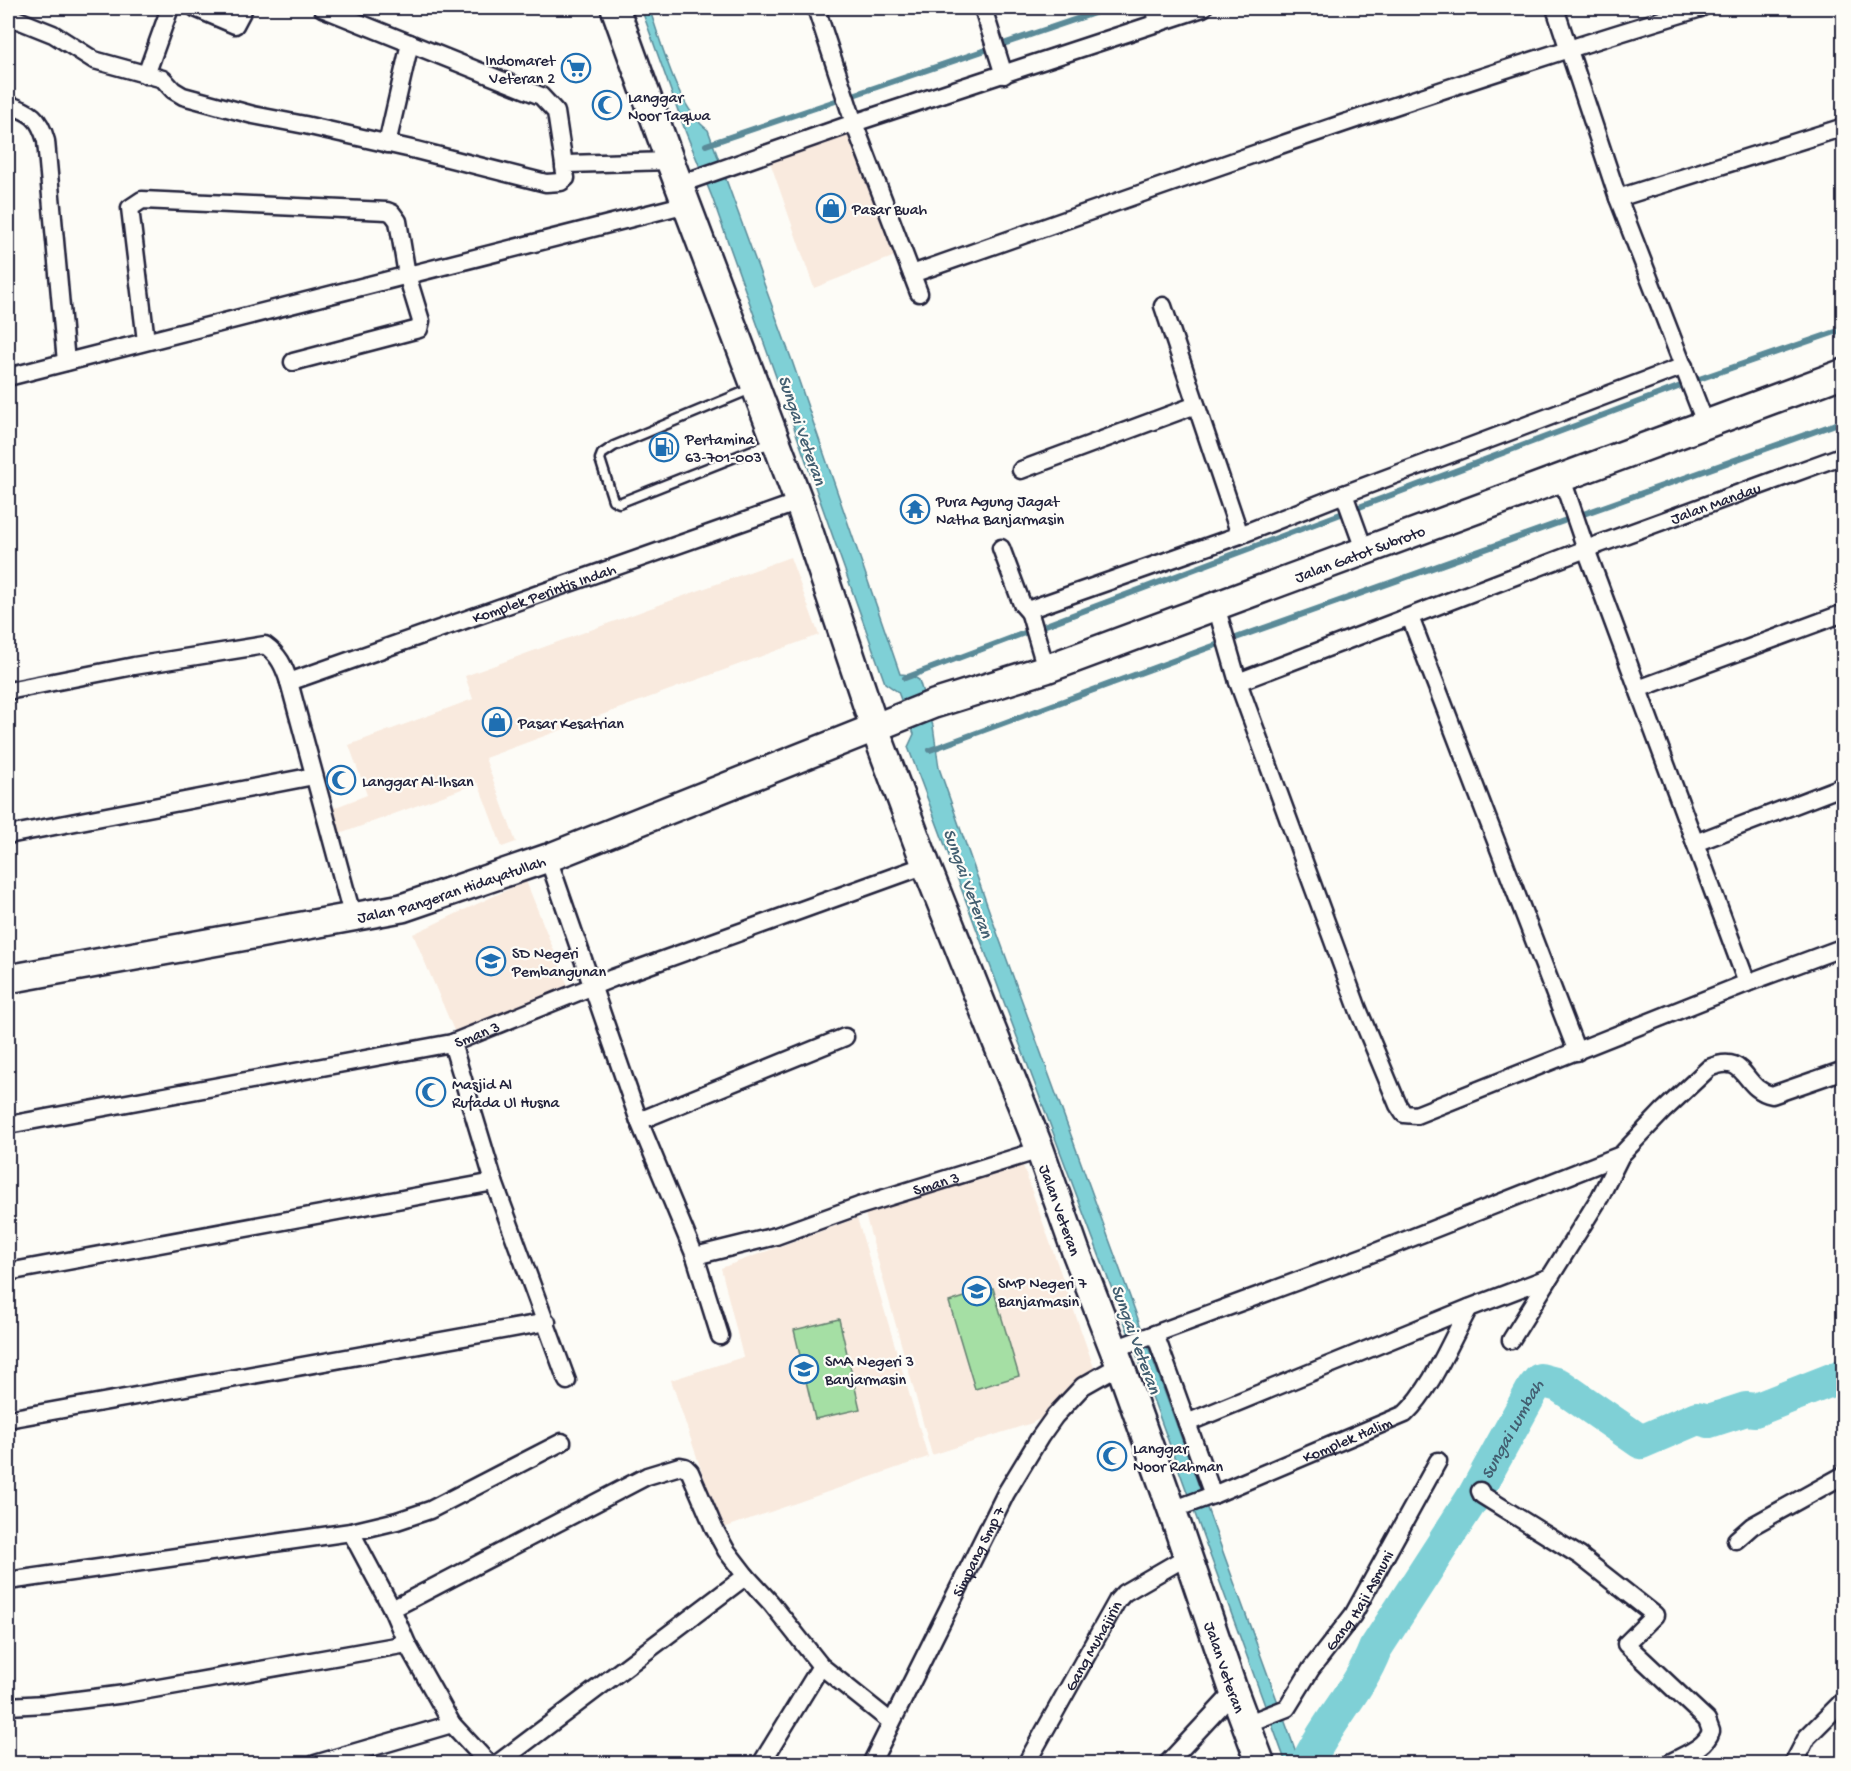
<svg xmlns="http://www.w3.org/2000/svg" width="1851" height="1771" font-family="'Gochi Hand',sans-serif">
  <rect width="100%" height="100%" fill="#fdfcf7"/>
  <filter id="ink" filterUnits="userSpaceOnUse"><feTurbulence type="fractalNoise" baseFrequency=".0167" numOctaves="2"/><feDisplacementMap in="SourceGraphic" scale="12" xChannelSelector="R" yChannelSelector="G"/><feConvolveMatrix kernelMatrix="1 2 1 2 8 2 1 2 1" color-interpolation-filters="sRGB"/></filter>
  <g filter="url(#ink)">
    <g fill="#f9eade">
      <polygon points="847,131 895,256 814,288 769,159"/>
      <polygon points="790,557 819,635 485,758 516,842 502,847 478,783 337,835 328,810 367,795 349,745 473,699 465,676"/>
      <polygon points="526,881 569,988 455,1033 413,934"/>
      <polygon points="1021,1160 1097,1376 1052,1412 1032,1423 932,1455 863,1207"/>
      <polygon points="857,1218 928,1457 721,1529 671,1380 743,1357 721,1268"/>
    </g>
    <g fill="#a5dfa4" stroke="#648070" stroke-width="1.5">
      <polygon points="993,1288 1019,1376 975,1389 949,1302"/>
      <polygon points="839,1319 860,1409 815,1419 794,1330"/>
    </g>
    <path fill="#7fd0d6" stroke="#5a8a98" stroke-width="1.5" d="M641,8H649C662,43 677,108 708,130L791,358L900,674L911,675L919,680L933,726L939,768L991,916L1300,1763H1286L1145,1377L908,747L914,734L898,692L885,683L712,197L686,133Z"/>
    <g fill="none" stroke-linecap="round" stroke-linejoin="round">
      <g stroke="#5a8a98" stroke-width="6">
        <polyline points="706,145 1109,8"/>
        <polyline points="905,678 1702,378 1844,329"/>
        <polyline points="930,750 1205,649 1844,421"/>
      </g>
      <path stroke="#7fd0d6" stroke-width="34" id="s1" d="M1307,1764C1326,1723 1359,1691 1375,1649L1474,1496L1533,1389L1540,1380L1559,1385L1641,1442L1697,1418L1709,1421L1746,1409L1755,1410L1844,1375"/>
      <g stroke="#22223b" stroke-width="13">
        <polyline id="lane" points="751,389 614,446 602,454 600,459 613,500 619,503 773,442"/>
      </g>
      <g stroke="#22223b" stroke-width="21">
        <g id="street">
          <polyline points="195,8 235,25 244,8"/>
          <polyline points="322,8 541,96 556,112 564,165"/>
          <polyline points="816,8 854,123 919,293"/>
          <polyline points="983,8 1004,75"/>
          <polyline points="1154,8 1159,23"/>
          <polyline points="1555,8 1618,198 1706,425"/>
          <polyline points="8,16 53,34 94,60 163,79 173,90 183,96 253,115 305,125 416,150 546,183 561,182 566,178 564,167 567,164 670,161"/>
          <polyline points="146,75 170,8"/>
          <path d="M8,104C31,113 39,116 46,141L66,362"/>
          <polyline points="387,144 410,43"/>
          <polyline points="680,184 854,123 1203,8"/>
          <polyline points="1618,198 1844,127"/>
          <path d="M912,274C1174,182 1435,88 1701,8"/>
          <polyline points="1163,306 1240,535 1344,494"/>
          <polyline points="146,341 130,208 142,200 387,211 392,213 398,221 407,275 421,321 419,329 293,362"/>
          <polyline points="8,377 687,204"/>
          <polyline points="1021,470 1196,405"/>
          <polyline points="1562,479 1586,549 1747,983"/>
          <polyline points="1001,548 1022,604 1029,612"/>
          <polyline points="1365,552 1344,494 1684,366"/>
          <polyline points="1216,606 1238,682 1358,1009 1398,1105 1404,1114 1416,1115 1747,983 1844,947"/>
          <polyline points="1410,617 1577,1052"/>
          <polyline points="1046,669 1030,614 1033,608 1240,535"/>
          <path id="s2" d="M289,682L799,502"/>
          <path id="s3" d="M1238,682L1586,549L1844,455"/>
          <polyline points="1638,689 1844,613"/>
          <path d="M8,691L134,666L265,645C279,655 284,666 289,682L353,918"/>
          <polyline points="8,835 314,776"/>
          <polyline points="1695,843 1844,786"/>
          <polyline points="548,858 639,1121 695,1256 720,1336"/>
          <polyline points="452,1043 494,1182 567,1381"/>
          <polyline points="639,1121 845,1037"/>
          <path id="s4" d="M8,1125L452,1043L613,978L926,865"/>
          <path id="s5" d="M695,1256L776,1236L859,1206L1040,1150"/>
          <polyline points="8,1272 494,1182"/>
          <polyline points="1155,1334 1213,1495"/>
          <polyline points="1511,1340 1600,1197 1621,1155"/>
          <path d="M1114,1349L1368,1255L1621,1155L1663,1111L1709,1068C1748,1051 1741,1089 1772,1095L1844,1070"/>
          <polyline points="8,1419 547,1322"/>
          <polyline points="1187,1423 1469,1308 1550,1277"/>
          <path d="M1480,1491L1482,1495L1580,1556L1655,1615L1626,1644L1707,1720L1711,1731C1706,1748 1683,1755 1668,1764"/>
          <path id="s6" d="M1172,1510L1213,1495L1405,1414C1433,1387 1450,1342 1469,1308"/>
          <polyline points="1736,1540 1752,1526 1844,1475"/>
          <polyline points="8,1581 351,1532"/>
          <polyline points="392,1609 351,1532 397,1521 430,1510 562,1442"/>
          <polyline points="8,1706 46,1704 125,1694 407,1644"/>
          <path id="s7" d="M1246,1724L1287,1708L1311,1669L1353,1615L1438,1461"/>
          <polyline points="315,1764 452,1724"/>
          <polyline points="489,1764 452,1724 407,1644 392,1609 647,1476 680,1466 685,1467 690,1472 714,1528 726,1550 746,1576"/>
          <polyline points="497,1764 746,1576 771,1603 821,1666 891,1722"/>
          <polyline points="761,1764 821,1666"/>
          <path id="s8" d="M871,1764L1006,1493L1040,1437L1055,1416L1083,1386L1120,1365"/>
          <path id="s9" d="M1026,1764L1117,1601L1124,1593L1188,1556"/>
          <polyline points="1167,1764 1234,1692"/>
          <polyline points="1793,1764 1807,1737 1844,1700"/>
        </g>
      </g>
      <g stroke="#22223b" stroke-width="32">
        <g id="primary">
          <path id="s10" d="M615,8L670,161L799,502L875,729L926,865L1040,1150L1076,1252L1120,1365L1172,1510L1234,1692L1261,1764"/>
          <path id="s11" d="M8,979L402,908L548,858L934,704L1046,669L1844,373"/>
        </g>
      </g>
      <use href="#lane" stroke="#fdfcf7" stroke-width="8"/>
      <use href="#street" stroke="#fdfcf7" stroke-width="16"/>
      <use href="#primary" stroke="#fdfcf7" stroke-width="27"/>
    </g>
  </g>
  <defs>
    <g id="supermarket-ring" transform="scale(1.5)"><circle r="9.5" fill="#fdfcf7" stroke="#1f6fb2" stroke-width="1.5"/><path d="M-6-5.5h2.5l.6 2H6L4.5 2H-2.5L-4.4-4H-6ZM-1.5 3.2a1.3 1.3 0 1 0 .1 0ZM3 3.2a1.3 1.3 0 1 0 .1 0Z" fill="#1f6fb2"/></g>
    <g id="mosque-ring" transform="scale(1.5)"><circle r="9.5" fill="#fdfcf7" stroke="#1f6fb2" stroke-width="1.5"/><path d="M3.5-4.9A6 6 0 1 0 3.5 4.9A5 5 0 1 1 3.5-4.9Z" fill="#1f6fb2"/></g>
    <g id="shop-ring" transform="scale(1.5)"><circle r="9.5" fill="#fdfcf7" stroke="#1f6fb2" stroke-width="1.5"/><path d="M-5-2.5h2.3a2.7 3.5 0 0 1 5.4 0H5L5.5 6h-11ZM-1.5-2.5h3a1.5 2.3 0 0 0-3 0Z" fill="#1f6fb2"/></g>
    <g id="fuel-ring" transform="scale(1.5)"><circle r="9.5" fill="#fdfcf7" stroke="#1f6fb2" stroke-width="1.5"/><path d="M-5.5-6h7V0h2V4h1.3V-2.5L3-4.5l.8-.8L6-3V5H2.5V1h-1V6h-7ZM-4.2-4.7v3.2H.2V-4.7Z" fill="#1f6fb2"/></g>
    <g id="temple-ring" transform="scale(1.5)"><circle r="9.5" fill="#fdfcf7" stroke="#1f6fb2" stroke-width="1.5"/><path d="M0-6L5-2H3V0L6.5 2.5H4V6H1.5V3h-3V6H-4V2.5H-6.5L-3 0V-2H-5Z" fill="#1f6fb2"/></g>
    <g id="school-ring" transform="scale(1.5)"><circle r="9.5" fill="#fdfcf7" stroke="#1f6fb2" stroke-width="1.5"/><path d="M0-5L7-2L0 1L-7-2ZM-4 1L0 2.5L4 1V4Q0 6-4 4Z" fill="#1f6fb2"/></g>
  </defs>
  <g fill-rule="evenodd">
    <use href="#supermarket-ring" x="576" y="68"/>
    <use href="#mosque-ring" x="607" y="105"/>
    <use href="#shop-ring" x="831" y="208"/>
    <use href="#fuel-ring" x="664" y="447"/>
    <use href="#temple-ring" x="915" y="509"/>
    <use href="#shop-ring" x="497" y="722"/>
    <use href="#mosque-ring" x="341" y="780"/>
    <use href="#school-ring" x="491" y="961"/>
    <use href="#mosque-ring" x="431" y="1092"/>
    <use href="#school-ring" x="977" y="1291"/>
    <use href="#school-ring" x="804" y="1369"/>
    <use href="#mosque-ring" x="1112" y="1456"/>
  </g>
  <g text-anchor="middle" stroke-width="4.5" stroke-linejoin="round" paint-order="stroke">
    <g font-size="16" fill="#22223b" stroke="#fdfcf7" text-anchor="start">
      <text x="555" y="65" text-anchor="end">Indomaret<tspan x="555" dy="18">Veteran 2</tspan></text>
      <text x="628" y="102">Langgar<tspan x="628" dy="18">Noor Taqwa</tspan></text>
      <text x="852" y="214">Pasar Buah</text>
      <text x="685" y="444">Pertamina<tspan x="685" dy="18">63-701-003</tspan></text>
      <text x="936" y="506">Pura Agung Jagat<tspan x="936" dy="18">Natha Banjarmasin</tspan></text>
      <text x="518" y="728">Pasar Kesatrian</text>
      <text x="362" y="786">Langgar Al-Ihsan</text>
      <text x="512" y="958">SD Negeri<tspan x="512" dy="18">Pembangunan</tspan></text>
      <text x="452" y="1089">Masjid Al<tspan x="452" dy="18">Rufada Ul Husna</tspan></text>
      <text x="998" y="1288">SMP Negeri 7<tspan x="998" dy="18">Banjarmasin</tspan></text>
      <text x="825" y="1366">SMA Negeri 3<tspan x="825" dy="18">Banjarmasin</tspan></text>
      <text x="1133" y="1453">Langgar<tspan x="1133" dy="18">Noor Rahman</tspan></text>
    </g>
    <g font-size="16" fill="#22223b" stroke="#fdfcf7">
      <text dy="6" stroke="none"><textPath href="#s3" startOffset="510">Jalan Mandau</textPath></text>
      <text dy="6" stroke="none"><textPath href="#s11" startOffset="1422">Jalan Gatot Subroto</textPath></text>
      <text dy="6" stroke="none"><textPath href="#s2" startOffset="270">Komplek Perintis Indah</textPath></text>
      <text dy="6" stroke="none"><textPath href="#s11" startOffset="453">Jalan Pangeran Hidayatullah</textPath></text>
      <text dy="6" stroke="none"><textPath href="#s4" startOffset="478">Sman 3</textPath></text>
      <text dy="6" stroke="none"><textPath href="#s5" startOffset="252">Sman 3</textPath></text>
      <text dy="6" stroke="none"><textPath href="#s10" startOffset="1282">Jalan Veteran</textPath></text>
      <text dy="6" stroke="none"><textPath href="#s6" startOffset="189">Komplek Halim</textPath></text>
      <text dy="6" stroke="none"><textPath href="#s8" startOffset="238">Simpang Smp 7</textPath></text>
      <text dy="6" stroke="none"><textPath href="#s7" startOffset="174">Gang Haji Asmuni</textPath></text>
      <text dy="6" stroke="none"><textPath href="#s9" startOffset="136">Gang Muhajirin</textPath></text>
      <text dy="6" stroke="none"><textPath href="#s10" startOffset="1768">Jalan Veteran</textPath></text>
    </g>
    <g font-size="18" font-style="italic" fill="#435f71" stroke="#fdfcf7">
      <text transform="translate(803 430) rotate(71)" y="6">Sungai Veteran</text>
      <text transform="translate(969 883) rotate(70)" y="6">Sungai Veteran</text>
      <text transform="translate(1137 1339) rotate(70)" y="6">Sungai Veteran</text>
      <text dy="6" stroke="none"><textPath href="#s1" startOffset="393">Sungai Lumbah</textPath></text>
    </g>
  </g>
  <rect width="1851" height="1771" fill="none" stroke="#fdfcf7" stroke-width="30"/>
  <rect x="15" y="15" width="1821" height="1741" fill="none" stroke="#22223b" stroke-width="2" filter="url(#ink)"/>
</svg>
